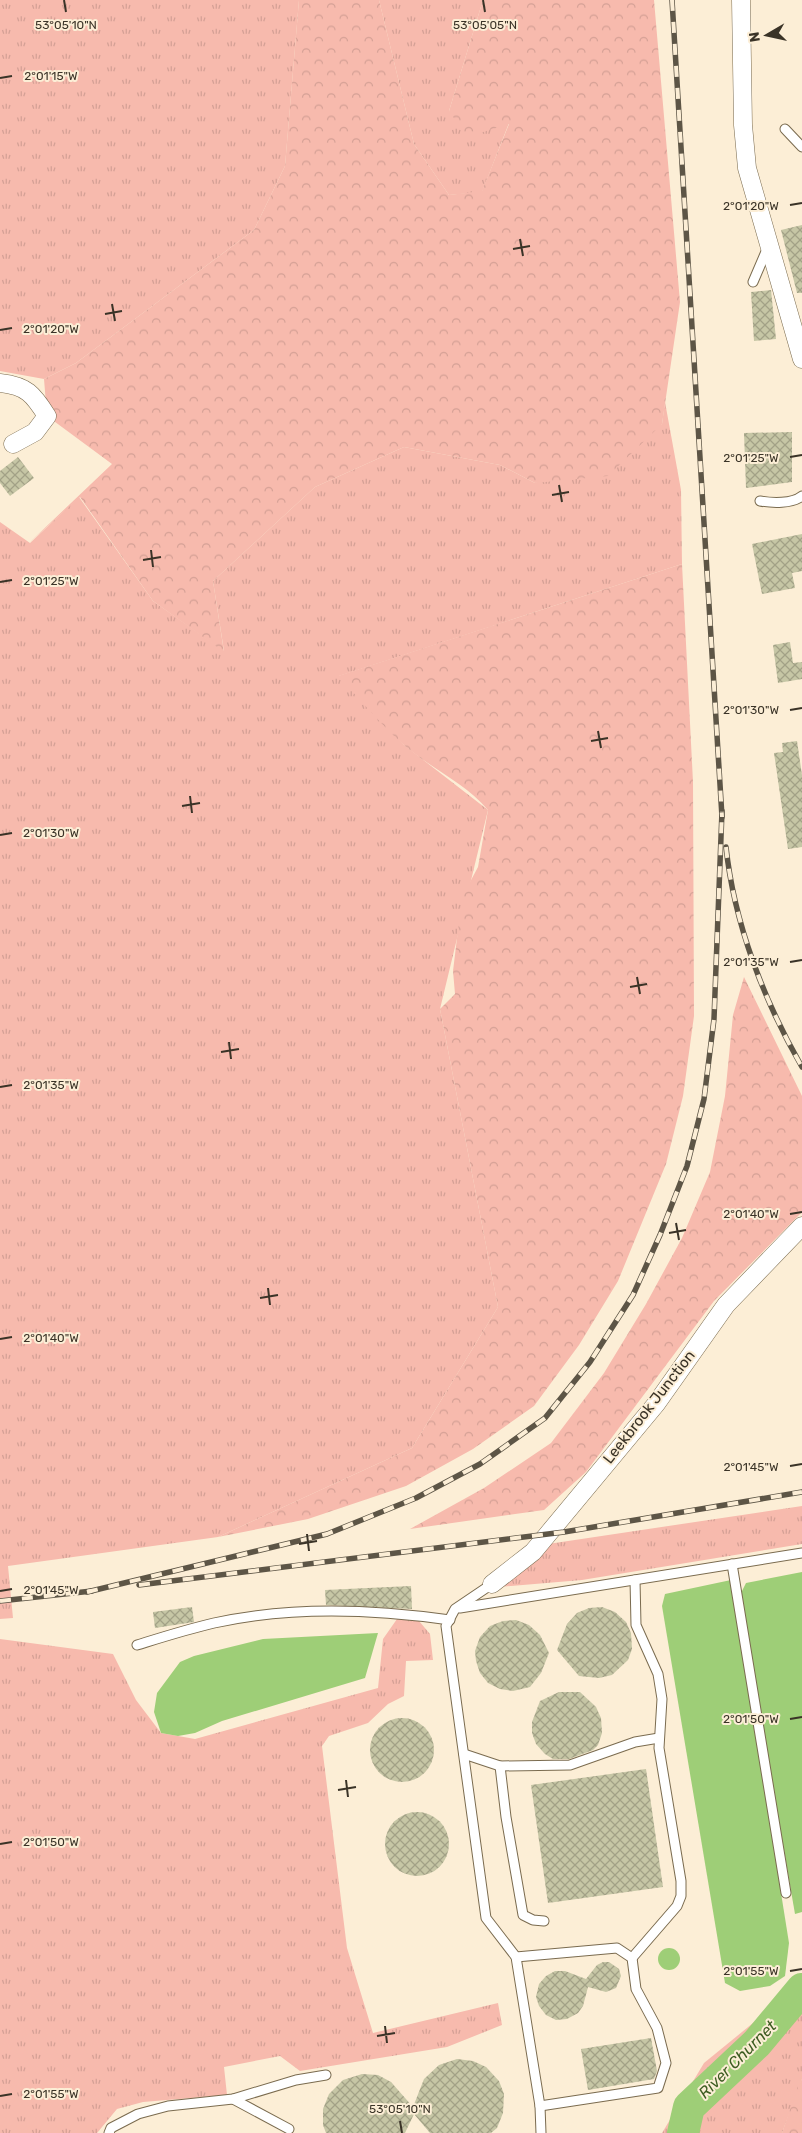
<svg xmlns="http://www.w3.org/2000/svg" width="802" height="2133" font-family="Rubik,sans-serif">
  <defs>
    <pattern id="grass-tufts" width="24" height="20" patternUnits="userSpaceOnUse" patternTransform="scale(1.25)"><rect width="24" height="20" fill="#f7baad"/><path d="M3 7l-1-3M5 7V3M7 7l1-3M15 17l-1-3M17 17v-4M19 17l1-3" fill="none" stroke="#d4a095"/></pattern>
    <pattern id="forest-crowns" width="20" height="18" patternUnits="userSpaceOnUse" patternTransform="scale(1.25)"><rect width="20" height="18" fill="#f7baad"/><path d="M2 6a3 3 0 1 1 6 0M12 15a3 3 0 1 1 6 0" fill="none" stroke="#d4a095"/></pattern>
    <pattern id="building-cross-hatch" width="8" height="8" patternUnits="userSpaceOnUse" patternTransform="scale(1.25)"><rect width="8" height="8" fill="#c6c6a5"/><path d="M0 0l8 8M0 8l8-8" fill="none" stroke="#a2a186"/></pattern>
  </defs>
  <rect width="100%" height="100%" fill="#fceed6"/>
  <g fill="url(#grass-tufts)">
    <polygon points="0,0 299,0 285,166 254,230 76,363 44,379 0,371"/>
    <polygon points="379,0 483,0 449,111 509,123 482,192 449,195 414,144"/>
    <polygon points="665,402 681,490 682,564 339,676 404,745 488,810 440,1009 498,1307 412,1448 218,1537 8,1566 13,1618 0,1619 0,522 30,543 79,497 153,601 224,651 213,581 315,487 404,447 500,465 535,483 662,424"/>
    <polygon points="802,1506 802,1544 582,1580 499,1587 548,1544"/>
    <polygon points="397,1619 419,1621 430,1634 433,1660 406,1661 404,1696 388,1704 368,1723 329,1736 322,1746 347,1948 373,2033 498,2003 502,2025 447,2047 300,2071 280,2056 224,2067 227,2095 143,2102 117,2109 97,2133 0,2133 0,1639 113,1654 136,1700 161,1733 195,1739 378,1688 383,1639"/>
    <polygon points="802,1983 802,2079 782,2133 662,2133 704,2063"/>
  </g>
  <g fill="url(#forest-crowns)">
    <polygon points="299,0 379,0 414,144 449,195 482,191 509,124 467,137 449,111 483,0 654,0 680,302 662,424 608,476 535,483 500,465 404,447 315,487 213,581 224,652 153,601 80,497 29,543 112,464 47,416 44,379 76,363 254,230 285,166"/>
    <path d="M682,564L693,782L694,1016L683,1096L666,1164L618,1281L579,1345L534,1406L473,1449L406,1486L308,1519L218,1537L412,1448L498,1307L440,1009L455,994L453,971L462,897L478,867L488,810C465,783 432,769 405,746C381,725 360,699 338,676Z"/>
    <polygon points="744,977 802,1096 802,1212 714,1301 586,1472 544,1510 410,1529 484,1488 551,1443 604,1373 646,1304 682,1238 710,1172 725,1096 733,1015"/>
    <polygon points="802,2079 802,2133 782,2133 798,2086"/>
  </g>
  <g fill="#9ece77">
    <polygon points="802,1572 802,1912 795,1914 740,1595 746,1583"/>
    <polygon points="731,1580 789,1943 785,1976 770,1986 740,1991 725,1983 662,1606 665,1594"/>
    <polygon points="378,1633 365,1678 222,1721 195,1733 178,1736 161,1733 154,1712 157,1693 180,1662 194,1656 263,1639"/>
    <circle cx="669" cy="1959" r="11"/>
  </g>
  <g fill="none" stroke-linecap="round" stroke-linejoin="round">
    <polyline stroke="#9ece77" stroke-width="32" points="683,2133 689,2107 757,2043 802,1989"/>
  </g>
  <g fill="url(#building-cross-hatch)">
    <polygon points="802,225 802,293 797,293 781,230"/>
    <polygon points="771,290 776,339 754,341 751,292"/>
    <polygon points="792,432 792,482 746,488 744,433"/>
    <polygon points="18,457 34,478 10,496 0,483 0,471"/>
    <polygon points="802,534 802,571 792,573 795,588 762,594 752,544"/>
    <polygon points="790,642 793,663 802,662 802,679 778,683 773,645"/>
    <polygon points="797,741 802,775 802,847 788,849 774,753 783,752 782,743"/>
    <polygon points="411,1586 412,1609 326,1605 325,1590"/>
    <polygon points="192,1607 194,1622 155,1628 153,1612"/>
    <polygon points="602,1607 615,1612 626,1622 631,1633 632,1649 628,1660 612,1675 599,1678 579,1676 557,1650 567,1624 577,1613 589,1608"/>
    <polygon points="516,1620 529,1625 540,1635 549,1653 541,1673 530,1687 513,1691 500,1689 488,1683 480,1673 476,1661 475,1651 480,1637 490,1626 503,1621"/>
    <polygon points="559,1692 580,1692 596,1707 601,1718 602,1733 598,1745 593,1750 569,1759 553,1759 545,1754 536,1744 532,1733 532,1722 540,1701"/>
    <circle cx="402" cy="1750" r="32"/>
    <polygon points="646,1769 663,1887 548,1903 531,1785"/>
    <circle cx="417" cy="1844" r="32"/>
    <polygon points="603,1962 609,1962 619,1969 621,1976 616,1988 606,1992 588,1987 583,2006 578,2013 567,2019 556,2020 546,2015 539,2006 536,1997 539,1984 546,1976 555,1971 565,1971 586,1979 597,1965"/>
    <polygon points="651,2038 657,2071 654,2079 588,2090 581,2049"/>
    <polygon points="457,2059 473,2061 486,2067 499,2081 504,2094 503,2113 497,2128 491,2133 430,2133 414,2114 405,2133 326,2133 323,2125 323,2109 329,2094 343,2080 362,2074 378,2075 391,2082 413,2107 424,2079 439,2065"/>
  </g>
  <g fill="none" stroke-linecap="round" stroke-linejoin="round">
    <g stroke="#7a6b4f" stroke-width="11">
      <g id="service">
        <polyline points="785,129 802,147"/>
        <polyline points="753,282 768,247"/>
        <path d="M760,501C772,503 792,504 802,496"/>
        <polyline points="732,1564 786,1893"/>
        <polyline points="492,1584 455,1609 446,1626 486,1918 516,1957 540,2106 541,2133"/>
        <polyline points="460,1608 802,1553"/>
        <path d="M137,1645C163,1637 188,1629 214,1623C292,1606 371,1609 450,1620"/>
        <polyline points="464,1754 500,1766 570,1765 635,1742 659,1738"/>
        <polyline points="500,1766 506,1817 523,1915 533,1920 544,1921"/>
        <polyline points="516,1957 617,1948 632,1958 636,1989 657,2028 666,2063 658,2088 540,2106"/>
        <polyline points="632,1958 677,1906 681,1896 681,1881 659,1748 662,1699 658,1674 636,1625 635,1580"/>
        <polyline points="233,2099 289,2129"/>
        <polyline points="109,2133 111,2128 138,2114 168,2106 233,2099 296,2080 326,2075"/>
      </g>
    </g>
    <g stroke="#7a6b4f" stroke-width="19">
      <g id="minor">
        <polyline points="741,0 743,125 747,168 802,359"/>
        <path d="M0,383C27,386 33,394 47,416L35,432L13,444"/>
        <polyline points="492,1584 533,1552 548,1534 656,1404 726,1305 802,1226"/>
      </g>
    </g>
    <use href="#service" stroke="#fff" stroke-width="9"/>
    <use href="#minor" stroke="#fff" stroke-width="18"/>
    <g stroke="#5d5546" stroke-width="5.5">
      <g id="rail">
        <polyline points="672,0 722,817"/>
        <path d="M726,847C734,923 764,1001 802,1067"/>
        <polyline points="139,1585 564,1532 802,1492"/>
        <polyline points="87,1592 327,1534 416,1498 480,1464 545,1418 590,1362 633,1295 660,1235 687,1166 704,1099 714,1019 722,811"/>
        <polyline points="0,1601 92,1591"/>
      </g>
    </g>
    <use href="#rail" stroke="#fceed6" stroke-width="4" stroke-dasharray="11" stroke-linecap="butt"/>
  </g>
  <path fill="none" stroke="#3a3327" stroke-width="2" d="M64,0L66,12M483,0L485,12M0,78L12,76M790,205L802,203M520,239L523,256M513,249L530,246M112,304L115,321M105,314L122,311M0,330L12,328M790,457L802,455M559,485L562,502M552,495L569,492M151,550L153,567M143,560L161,557M0,582L12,580M790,710L802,708M598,731L601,748M591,741L608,738M190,796L192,813M182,806L200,803M0,835L12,833M790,962L802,960M637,977L640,994M630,987L647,984M229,1042L231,1059M221,1052L239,1049M0,1087L12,1085M790,1214L802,1212M676,1223L679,1240M669,1233L686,1230M268,1288L270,1305M260,1298L278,1295M0,1339L12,1337M790,1466L802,1464M307,1534L309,1551M299,1544L317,1541M0,1591L12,1589M790,1719L802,1717M346,1780L348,1797M338,1790L356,1787M0,1844L12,1842M790,1971L802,1969M385,2026L387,2043M377,2036L395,2033M0,2096L12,2094M400,2121L402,2133"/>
  <g text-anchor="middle" stroke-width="4" stroke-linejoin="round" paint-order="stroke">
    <g font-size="15" fill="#3a3327" stroke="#fceed6">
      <text transform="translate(649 1407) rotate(-52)" y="5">Leekbrook Junction</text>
    </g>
    <g font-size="16" font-style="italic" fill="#3e5d22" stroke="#fceed6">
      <text transform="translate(737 2059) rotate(-45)" y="6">River Churnet</text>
    </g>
  </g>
  <g font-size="12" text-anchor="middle" fill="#3a3327" stroke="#fceed6" stroke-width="4" stroke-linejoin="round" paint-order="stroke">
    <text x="66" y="29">53°05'10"N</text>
    <text x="485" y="29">53°05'05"N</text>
    <text x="51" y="80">2°01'15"W</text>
    <text x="751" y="210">2°01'20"W</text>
    <text x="51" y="333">2°01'20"W</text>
    <text x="751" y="462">2°01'25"W</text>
    <text x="51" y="585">2°01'25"W</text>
    <text x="751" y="714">2°01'30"W</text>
    <text x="51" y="837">2°01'30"W</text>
    <text x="751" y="966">2°01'35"W</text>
    <text x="51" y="1089">2°01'35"W</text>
    <text x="751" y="1218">2°01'40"W</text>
    <text x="51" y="1342">2°01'40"W</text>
    <text x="751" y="1471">2°01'45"W</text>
    <text x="51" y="1594">2°01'45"W</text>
    <text x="751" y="1723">2°01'50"W</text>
    <text x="51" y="1846">2°01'50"W</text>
    <text x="751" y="1975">2°01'55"W</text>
    <text x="51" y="2098">2°01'55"W</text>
    <text x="400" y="2113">53°05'10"N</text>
  </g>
  <g transform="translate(767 35) rotate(261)" stroke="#fceed6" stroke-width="4" paint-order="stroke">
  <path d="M0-4L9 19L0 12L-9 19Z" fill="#3a3327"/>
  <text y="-8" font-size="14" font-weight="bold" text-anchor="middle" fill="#3a3327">N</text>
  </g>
</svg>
